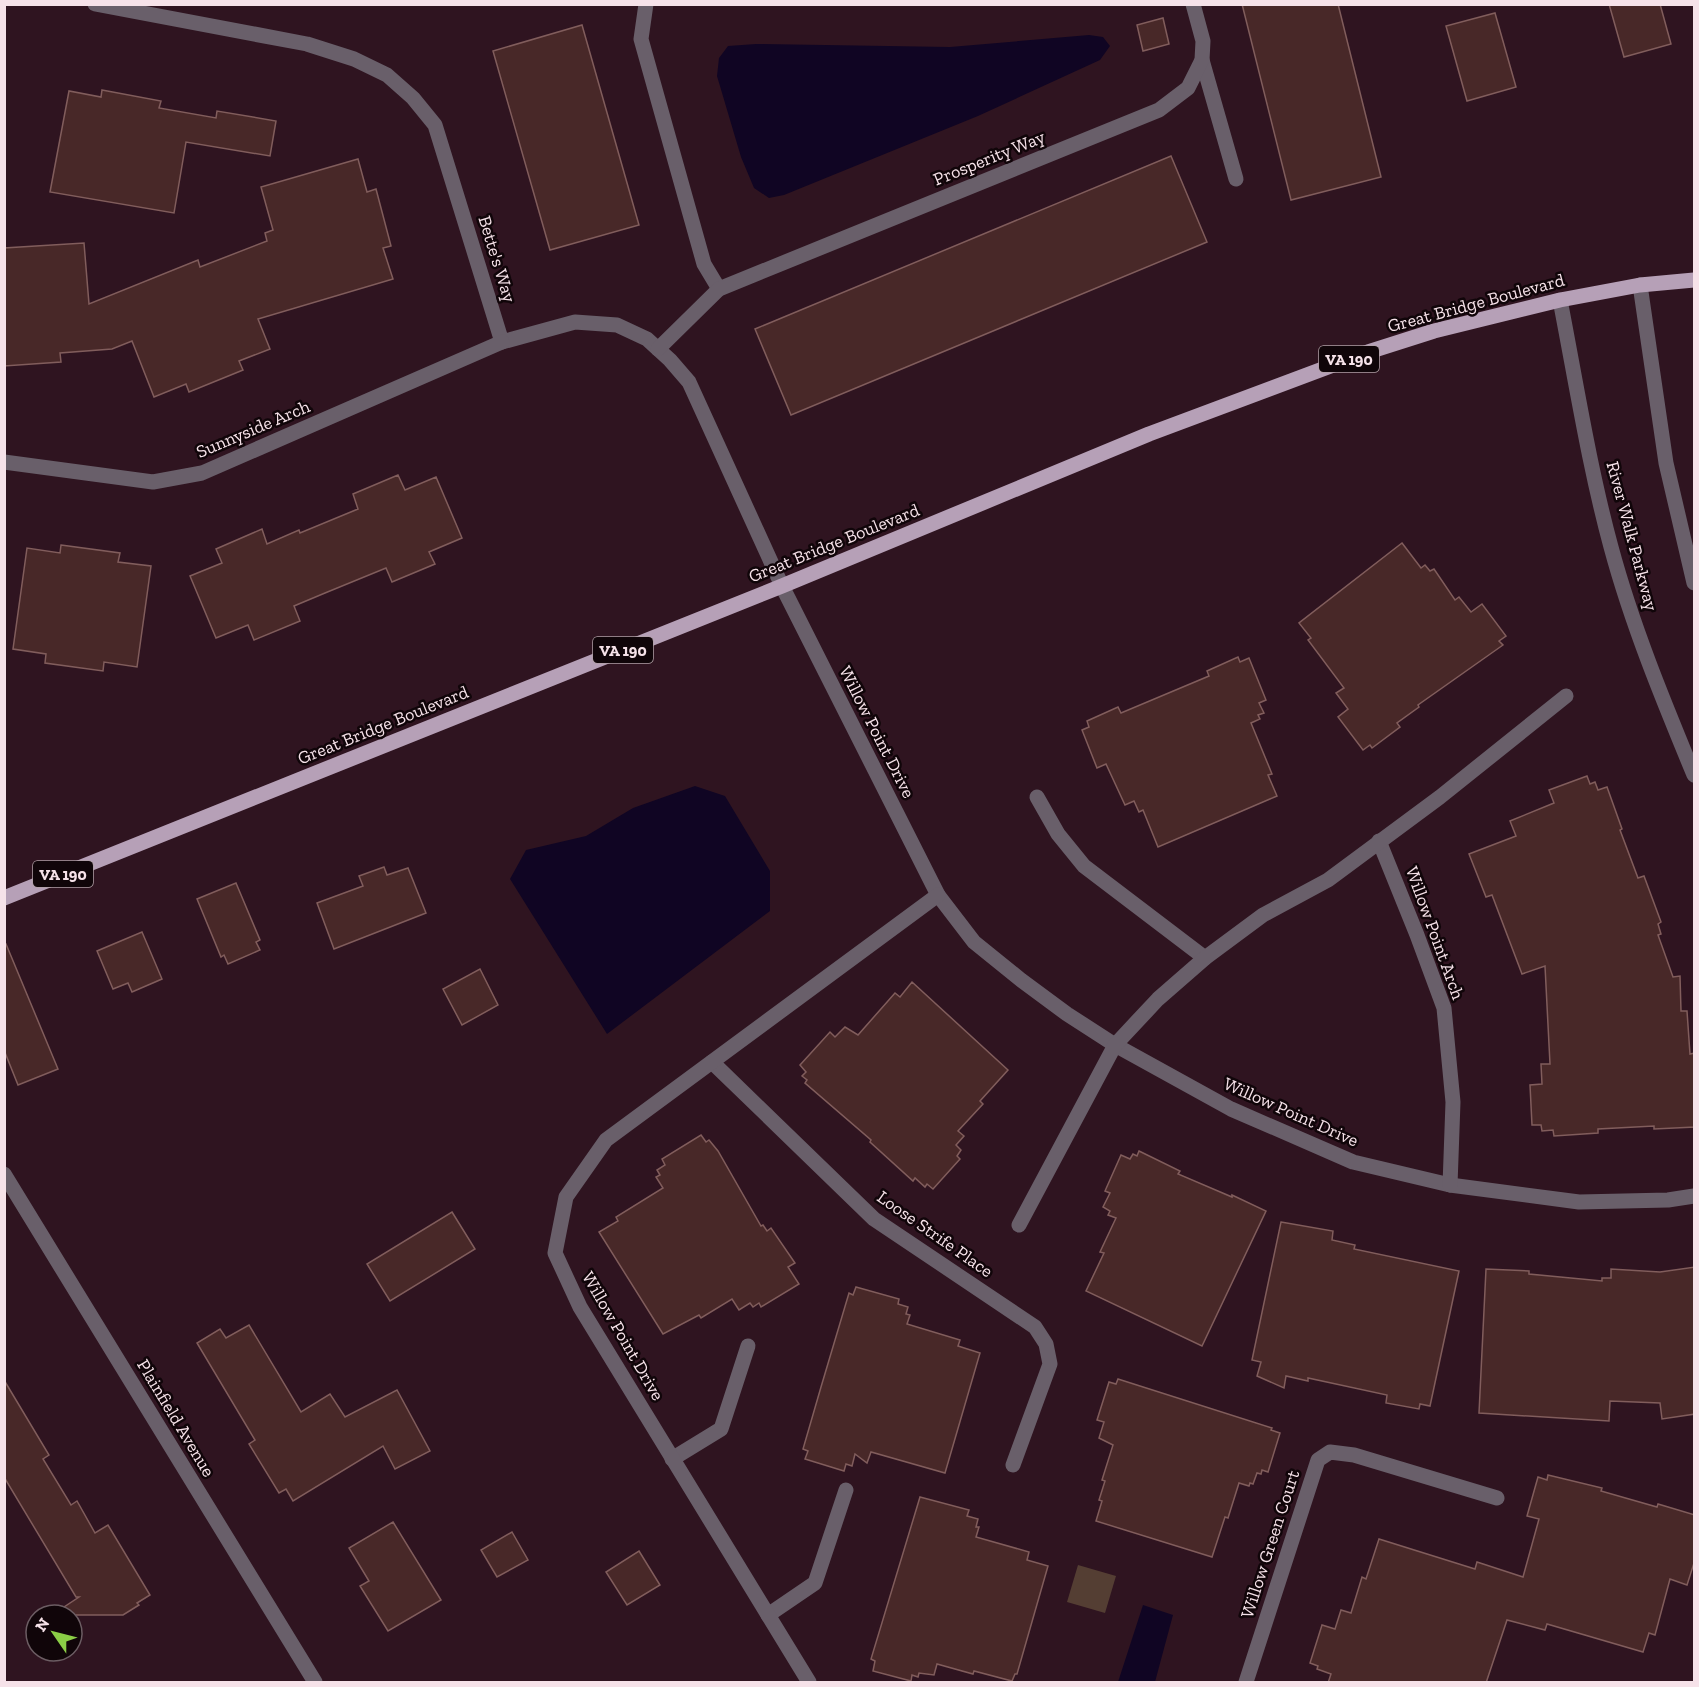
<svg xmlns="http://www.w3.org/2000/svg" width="1699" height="1687" font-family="'Zilla Slab',serif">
  <rect width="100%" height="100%" fill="#2f1420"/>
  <polygon fill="#543e33" points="1078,1565 1116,1576 1105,1613 1067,1602"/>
  <g fill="#100523">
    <polygon points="1089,35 1103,37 1110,46 1100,60 978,116 784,195 769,198 754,188 741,157 717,76 719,58 728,46 756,44 950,47"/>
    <polygon points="695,786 725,796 770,871 770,911 607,1034 510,879 526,850 586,836 633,808"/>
    <polygon points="1143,1605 1173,1615 1155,1682 1118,1682"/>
  </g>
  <g fill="#482828" stroke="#815d5c" stroke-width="1.5">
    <polygon points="1242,4 1338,4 1381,177 1291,200"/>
    <polygon points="1609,4 1660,4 1671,44 1624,57"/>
    <polygon points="1495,13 1516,87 1467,101 1446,26"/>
    <polygon points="1163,18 1169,44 1143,51 1137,25"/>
    <polygon points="582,25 639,225 550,250 493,51"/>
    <polygon points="102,90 161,101 159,108 216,118 217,111 276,121 270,156 186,142 174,213 50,192 69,91 101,97"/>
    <polygon points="1171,156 1207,242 791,415 755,329"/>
    <polygon points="358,159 367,192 376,189 391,246 383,248 393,279 258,319 270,349 239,361 243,370 189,392 186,384 154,397 132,341 112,349 60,353 61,362 4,366 4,248 84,243 89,304 198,260 200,267 267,241 265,233 273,230 261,187"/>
    <polygon points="398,475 405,490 436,477 462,538 429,552 435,564 392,582 386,568 325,593 294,606 300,621 254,640 248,625 216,638 190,576 222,563 216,549 262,529 267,544 299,530 300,533 358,509 353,494"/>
    <polygon points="1402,543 1421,568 1425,565 1430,571 1434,569 1455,600 1459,597 1471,612 1482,604 1506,636 1499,641 1503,645 1418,705 1419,707 1397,723 1400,727 1372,748 1370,745 1363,750 1338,717 1348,709 1336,693 1344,688 1308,640 1311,638 1299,623"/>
    <polygon points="61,545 120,553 118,562 151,566 137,667 104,662 103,671 45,663 46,654 13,649 27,548 60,553"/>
    <polygon points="1238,657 1240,662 1249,658 1266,700 1259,703 1264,713 1258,715 1260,719 1251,723 1272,774 1268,775 1277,796 1158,847 1143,810 1139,812 1134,801 1125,805 1106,764 1097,768 1082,730 1089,727 1087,721 1118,707 1121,713 1209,676 1207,671"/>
    <polygon points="1587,776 1590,784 1595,782 1598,790 1607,787 1622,829 1620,830 1638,878 1644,876 1661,922 1658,924 1661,934 1658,935 1673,977 1680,976 1681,1011 1687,1011 1690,1054 1695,1053 1695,1127 1654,1129 1654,1126 1598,1129 1598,1133 1554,1136 1553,1130 1542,1131 1541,1125 1532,1125 1530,1085 1542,1084 1541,1064 1550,1064 1545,966 1522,974 1492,895 1486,897 1469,854 1516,836 1510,821 1554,803 1549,790"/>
    <polygon points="384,867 387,875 408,868 426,913 334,949 317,903 363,886 359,876"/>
    <polygon points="236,883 260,940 256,942 260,950 228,964 224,955 221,957 197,899"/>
    <polygon points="142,932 162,979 132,992 128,983 113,989 97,951"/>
    <polygon points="6,944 58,1069 18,1085 4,1050 4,945"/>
    <polygon points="480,969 498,1005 462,1025 443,989"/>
    <polygon points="912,982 1008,1070 980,1101 983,1104 958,1131 964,1136 956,1145 961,1150 957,1156 960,1159 933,1189 927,1184 925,1187 915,1178 913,1181 870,1142 871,1140 805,1083 807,1080 802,1076 806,1072 800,1065 830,1032 835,1037 845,1027 858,1035 895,993 900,997"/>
    <polygon points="701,1135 706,1142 709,1140 718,1151 761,1226 763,1225 767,1231 771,1228 795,1263 788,1267 799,1284 761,1307 759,1303 753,1307 750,1303 739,1310 732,1299 701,1318 699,1315 663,1334 599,1232 618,1221 616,1217 663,1188 656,1177 660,1175 657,1170 665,1165 662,1159"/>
    <polygon points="1139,1151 1180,1171 1178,1174 1232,1197 1232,1195 1266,1211 1202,1346 1086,1291 1104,1253 1100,1252 1116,1218 1108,1215 1110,1211 1103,1207 1110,1193 1105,1191 1121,1155 1130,1159 1133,1154 1137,1156"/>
    <polygon points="452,1212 475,1249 390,1301 367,1264"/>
    <polygon points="1281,1222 1333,1231 1332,1240 1355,1245 1354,1249 1459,1271 1430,1406 1420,1404 1419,1409 1386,1403 1387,1395 1308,1378 1308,1381 1286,1376 1284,1388 1257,1376 1261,1362 1252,1360"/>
    <polygon points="1695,1267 1695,1414 1662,1419 1660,1403 1610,1401 1609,1421 1479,1413 1486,1269 1529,1271 1529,1274 1602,1281 1602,1278 1611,1278 1611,1269 1660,1272"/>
    <polygon points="856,1287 899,1299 898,1304 908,1307 906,1314 910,1315 907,1324 960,1340 958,1346 980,1353 945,1473 871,1452 867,1463 855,1454 852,1466 846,1464 844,1471 805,1459 808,1451 803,1449 821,1387 849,1293 853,1295"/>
    <polygon points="249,1325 301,1412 330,1394 345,1417 397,1390 430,1451 395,1469 383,1446 293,1501 286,1489 279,1493 249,1444 255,1440 197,1343 220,1329 226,1338"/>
    <polygon points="1118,1379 1272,1428 1271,1430 1280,1433 1268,1472 1262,1470 1261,1474 1257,1473 1253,1484 1250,1483 1249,1486 1239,1483 1228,1518 1225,1517 1212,1557 1096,1521 1102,1501 1099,1500 1105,1481 1102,1480 1113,1445 1099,1438 1104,1422 1097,1420 1109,1382 1116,1384"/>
    <polygon points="4,1380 49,1455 43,1459 71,1505 77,1501 95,1533 108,1525 150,1595 137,1603 139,1605 123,1615 52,1615 79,1597 76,1597 4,1477"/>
    <polygon points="1548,1475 1602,1488 1601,1491 1657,1507 1658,1504 1695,1515 1695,1560 1687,1585 1670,1579 1655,1635 1649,1633 1643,1652 1547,1624 1545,1630 1507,1620 1486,1683 1328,1683 1331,1674 1317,1669 1318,1666 1310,1663 1322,1625 1335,1629 1341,1610 1351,1613 1362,1577 1366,1579 1379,1539 1475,1569 1477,1562 1523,1577 1539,1519 1527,1516 1538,1477 1547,1480"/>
    <polygon points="920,1497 969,1510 967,1516 978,1519 976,1527 979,1527 976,1537 1029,1552 1027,1560 1048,1566 1017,1674 1015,1674 1012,1681 974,1671 973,1674 937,1664 934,1675 919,1673 918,1677 912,1675 911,1681 873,1671 875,1661 871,1659"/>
    <polygon points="393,1522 441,1600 388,1631 360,1586 369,1581 349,1548"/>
    <polygon points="512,1532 528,1560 497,1577 481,1550"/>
    <polygon points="639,1551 660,1585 627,1605 606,1572"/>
  </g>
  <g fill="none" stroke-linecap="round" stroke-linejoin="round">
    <g stroke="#695f6a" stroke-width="15">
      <polyline points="1202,60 1236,179"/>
      <polyline points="672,1459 721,1429 748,1346"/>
      <polyline points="768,1615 815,1583 846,1490"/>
    </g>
    <g stroke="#695f6a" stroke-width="15">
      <polyline points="95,4 307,44 354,59 387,75 413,98 435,125 502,342 575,322 617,325 647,339 670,360 689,382 782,586 938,895 974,942 1021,980 1067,1014 1115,1045 1231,1109 1353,1162 1450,1185 1579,1202 1668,1200 1694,1196"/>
      <polyline points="646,4 641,39 704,264 719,289"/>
      <polyline points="658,349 719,289 1159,110 1188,88 1202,60 1203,41 1193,4"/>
      <polyline points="4,462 153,482 202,473 502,342"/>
      <polyline points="1037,797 1058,834 1084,866 1205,958"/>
      <polyline points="1379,841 1417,935 1444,1008 1453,1102 1450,1185"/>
      <polyline points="712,1062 874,1219 1035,1327 1046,1344 1050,1364 1013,1465"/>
      <polyline points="4,1174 315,1682"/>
      <polyline points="1019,1225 1115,1045 1158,999 1205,958 1263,915 1328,880 1440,797 1566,696"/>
      <polyline points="809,1682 580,1307 555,1253 566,1197 606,1140 938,895"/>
      <polyline points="1246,1682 1318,1460 1330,1452 1354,1455 1497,1498"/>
    </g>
    <g stroke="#695f6a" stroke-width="15">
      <polyline points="1640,285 1666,463 1694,583"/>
      <path d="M1560,300C1576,382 1589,466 1611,547C1632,625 1663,700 1694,775"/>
    </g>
    <polyline stroke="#b6a0b7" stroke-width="15" points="4,898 782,586 1149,434 1368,352 1434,331 1560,300 1640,285 1694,280"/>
  </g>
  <g text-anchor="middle" stroke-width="5" stroke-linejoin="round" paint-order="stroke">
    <g fill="#100509" stroke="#b1a0a6" stroke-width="1.5">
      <rect x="1319" y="346" width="60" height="26" rx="4.5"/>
      <rect x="593" y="637" width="60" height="26" rx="4.5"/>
      <rect x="33" y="861" width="60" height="26" rx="4.5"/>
    </g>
    <g font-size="16" font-weight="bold" fill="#f6e2e9">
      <text x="1349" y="365">VA 190</text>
      <text x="623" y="656">VA 190</text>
      <text x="63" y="880">VA 190</text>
    </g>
    <g font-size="18" fill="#f6e2e9" stroke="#100509">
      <text transform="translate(989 158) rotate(-22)" y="6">Prosperity Way</text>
      <text transform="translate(497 259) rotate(73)" y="6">Bette's Way</text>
      <text transform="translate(1476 303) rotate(-15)" y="6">Great Bridge Boulevard</text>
      <text transform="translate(253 429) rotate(-23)" y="6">Sunnyside Arch</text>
      <text transform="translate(1632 536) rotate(75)" y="6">River Walk Parkway</text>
      <text transform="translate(834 543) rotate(-22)" y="6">Great Bridge Boulevard</text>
      <text transform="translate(383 725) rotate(-22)" y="6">Great Bridge Boulevard</text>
      <text transform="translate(877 732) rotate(63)" y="6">Willow Point Drive</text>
      <text transform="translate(1435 933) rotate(70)" y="6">Willow Point Arch</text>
      <text transform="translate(1291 1112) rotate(24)" y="6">Willow Point Drive</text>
      <text transform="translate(935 1234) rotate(35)" y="6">Loose Strife Place</text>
      <text transform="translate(623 1336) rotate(60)" y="6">Willow Point Drive</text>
      <text transform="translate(176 1418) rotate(59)" y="6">Plainfield Avenue</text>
      <text transform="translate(1270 1544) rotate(-72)" y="6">Willow Green Court</text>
    </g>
  </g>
  <rect width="1699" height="1687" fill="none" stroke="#f6e2e9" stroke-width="12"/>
  <g transform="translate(54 1633) rotate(305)"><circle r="28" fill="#100509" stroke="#6c5d63" stroke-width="1.5"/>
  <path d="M0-4.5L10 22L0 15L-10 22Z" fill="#8bce46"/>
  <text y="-9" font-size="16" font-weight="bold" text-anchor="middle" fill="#f6e2e9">N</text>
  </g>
</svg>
